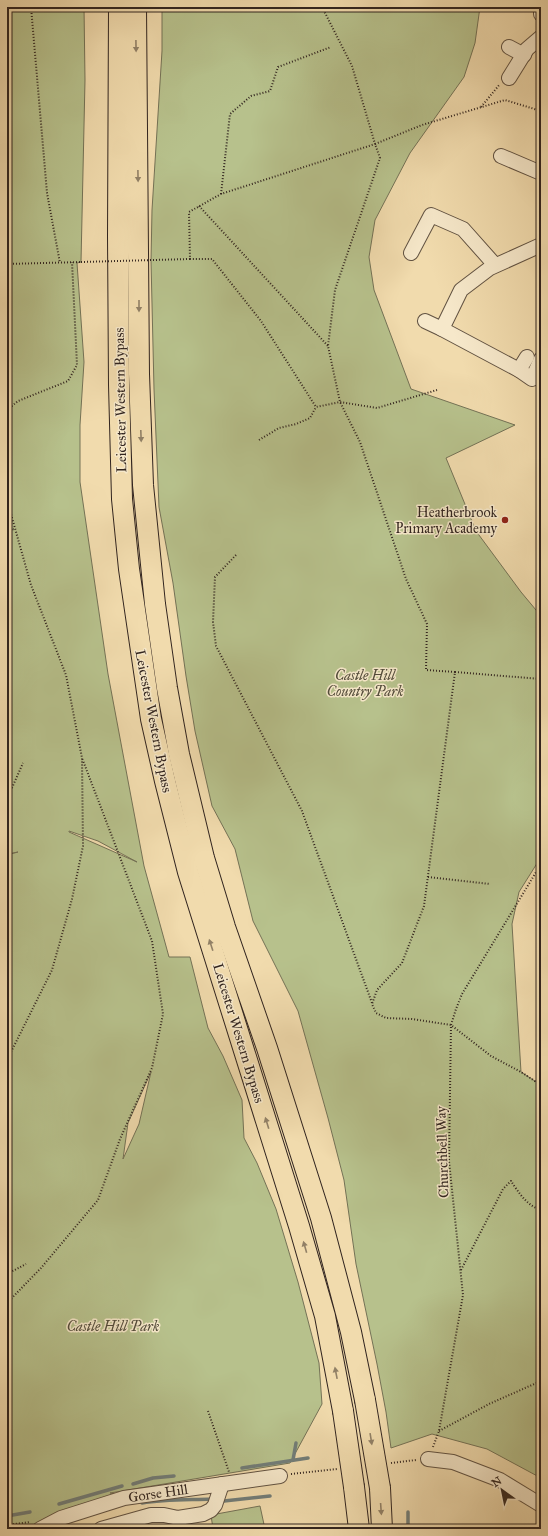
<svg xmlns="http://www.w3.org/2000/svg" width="548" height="1536" font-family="'IM FELL Great Primer',serif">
  <rect width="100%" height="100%" fill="#f1dbad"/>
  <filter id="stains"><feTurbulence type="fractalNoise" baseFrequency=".005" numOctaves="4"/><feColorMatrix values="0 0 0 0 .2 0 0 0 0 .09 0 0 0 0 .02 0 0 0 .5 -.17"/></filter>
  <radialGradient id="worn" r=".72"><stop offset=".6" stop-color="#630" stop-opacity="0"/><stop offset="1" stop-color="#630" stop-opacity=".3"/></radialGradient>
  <g fill="#b7c18c" stroke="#747256" fill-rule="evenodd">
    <path d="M7,7H84L85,80L81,262L77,263L84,362L80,425V482L108,674L144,866L169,957H190L208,1028L223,1056L242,1100L244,1138L257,1163L276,1209L298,1282L319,1363L322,1404L290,1463L110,1493L123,1495L34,1529H7V855L18,852L7,854ZM69,831L98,841L137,862L69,832ZM151,1072L139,1124L123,1159L128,1123Z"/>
    <polygon points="162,7 480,7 475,43 464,77 410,153 375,220 369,257 374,290 411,389 515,425 446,458 476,531 521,592 541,616 541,857 519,892 512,924 521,1072 541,1085 541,1478 487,1449 432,1434 391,1448 386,1412 377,1364 356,1264 344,1180 328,1118 298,1011 253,921 235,849 212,806 195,731 186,676 173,583 159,507 154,389 151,261 152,210 162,51"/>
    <polygon points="260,1506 265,1529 213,1529 211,1515"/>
  </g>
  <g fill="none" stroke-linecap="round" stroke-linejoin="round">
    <g stroke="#727d78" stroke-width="3.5">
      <polyline points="293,1460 296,1443"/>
      <polyline points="242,1468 308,1458"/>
      <polyline points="133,1484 153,1478 174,1476"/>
      <polyline points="224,1501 270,1496"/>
      <path d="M142,1503C165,1499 189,1500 212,1499"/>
      <polyline points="59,1504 122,1486"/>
      <polyline points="408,1512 408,1529"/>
      <polyline points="7,1516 30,1512"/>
    </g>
    <g stroke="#615242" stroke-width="16">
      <g id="minor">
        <polyline points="541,8 541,14"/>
        <polyline points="509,47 524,55"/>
        <polyline points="509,78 527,49 541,37"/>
        <polyline points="501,156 541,173"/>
        <polyline points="541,245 490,268 461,290 442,329 519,370 532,379 541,359"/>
        <polyline points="411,253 431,215 463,229 495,265"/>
        <polyline points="425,321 442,329"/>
        <polyline points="519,370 527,357"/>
        <polyline points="428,1459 453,1462 500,1480 541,1505"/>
        <polyline points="40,1529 61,1518 124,1498 280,1476"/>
        <polyline points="101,1529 151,1515 164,1515 178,1518 203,1514 211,1510 215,1505 222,1484"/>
      </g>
    </g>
    <g stroke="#31241f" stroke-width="22">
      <g id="highway">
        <polyline points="119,7 118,236 119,385 122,499 129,569 151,719 165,781 188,872 299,1226 325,1316 343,1411"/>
        <polyline points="136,7 139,374 143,485 155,604 167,688 179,754 204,858 225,927 267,1048 321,1218 351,1332 365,1400"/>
        <polyline points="354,1487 359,1529"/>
        <polyline points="380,1488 382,1529"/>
      </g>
    </g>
    <g stroke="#31241f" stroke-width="2" stroke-dasharray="1 2" stroke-linecap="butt">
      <polyline points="31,7 47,193 60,263"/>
      <polyline points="322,7 352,66 375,144 221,194 189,212 190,259 212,259 261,321 316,407 340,402 377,408 437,390"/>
      <polyline points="481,107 500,84"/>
      <polyline points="541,111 505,100 422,125 375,144 380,158 335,290 328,346 340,402 360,442 406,579 427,624 426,670 455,672 424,906 402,963 377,990 372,1004 376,1013 386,1018 412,1019 451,1025 491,1056 521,1072 541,1085"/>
      <polyline points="221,194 230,114 251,96 270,91 278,67 331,47"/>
      <polyline points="199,206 328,346"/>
      <polyline points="7,264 81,262"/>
      <polyline points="7,410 18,401 68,381 77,365 72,262"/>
      <polyline points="259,440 279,428 296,424 310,418 316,407"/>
      <polyline points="7,500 31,585 66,675 82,758 83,846 72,899 52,970 7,1060"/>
      <polyline points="7,527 15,530"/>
      <polyline points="236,555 215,577 213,622 216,646 302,811 372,1003"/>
      <polyline points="455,672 541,679"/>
      <polyline points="7,799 23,763"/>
      <polyline points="428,877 490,884"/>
      <path d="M461,1270L503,1189L511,1181C517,1190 528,1208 541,1209"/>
      <polyline points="7,1274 26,1264"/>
      <polyline points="7,1303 41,1268 98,1200 120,1139 152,1068 163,1014 152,941 82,758"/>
      <polyline points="208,1411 229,1472"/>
      <polyline points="439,1431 489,1404 541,1381"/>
      <polyline points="433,1447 439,1431 463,1295 449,1161 451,1025 456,1009 462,994 541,864"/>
      <polyline points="391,1463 416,1460"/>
      <polyline points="291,1474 337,1469"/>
      <polyline points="7,1525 30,1522"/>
      <polyline points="7,1528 14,1529"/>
    </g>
    <use href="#minor" stroke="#f6e8ca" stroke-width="14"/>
    <use href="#highway" stroke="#f1dbad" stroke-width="20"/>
    <g stroke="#31241f" stroke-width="22" stroke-linecap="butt">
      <g id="highway-bridge">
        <polyline points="365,1400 380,1488"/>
        <polyline points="343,1411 354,1487"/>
      </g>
    </g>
    <polyline stroke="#31241f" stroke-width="2" stroke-dasharray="1 2" stroke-linecap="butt" points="81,262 190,259"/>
    <use href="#highway-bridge" stroke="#f1dbad" stroke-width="20"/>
  </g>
  <defs><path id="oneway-solid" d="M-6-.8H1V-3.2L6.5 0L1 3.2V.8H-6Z"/></defs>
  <g fill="#918066">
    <use href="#oneway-solid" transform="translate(136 46) rotate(89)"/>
    <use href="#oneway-solid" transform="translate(138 176) rotate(89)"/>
    <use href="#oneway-solid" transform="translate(139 306) rotate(90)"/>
    <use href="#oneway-solid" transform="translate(141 436) rotate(88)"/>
    <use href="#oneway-solid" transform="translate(211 945) rotate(-108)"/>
    <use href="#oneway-solid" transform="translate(267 1123) rotate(-107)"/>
    <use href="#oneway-solid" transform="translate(305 1247) rotate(-106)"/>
    <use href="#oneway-solid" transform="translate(336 1373) rotate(-101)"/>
    <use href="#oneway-solid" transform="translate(371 1439) rotate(81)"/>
    <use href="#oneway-solid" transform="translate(381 1509) rotate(86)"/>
  </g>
  <circle fill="#8f2418" stroke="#f6e8ca" stroke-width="1.5" cx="505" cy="520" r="4"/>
  <g text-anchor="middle" stroke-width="3" stroke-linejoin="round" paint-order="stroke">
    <g font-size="14" fill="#31241f" stroke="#f6e8ca">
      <text transform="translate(120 400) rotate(-91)" y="5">Leicester Western Bypass</text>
      <text transform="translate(154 721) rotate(79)" y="5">Leicester Western Bypass</text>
      <text transform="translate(239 1033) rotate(73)" y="5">Leicester Western Bypass</text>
      <text transform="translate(442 1152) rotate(-92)" y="5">Churchbell Way</text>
      <text transform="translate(158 1493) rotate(-8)" y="5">Gorse Hill</text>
    </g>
    <g font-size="14" fill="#31241f" stroke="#f6e8ca" text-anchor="end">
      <text x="497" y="517">Heatherbrook<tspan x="497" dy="16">Primary Academy</tspan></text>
    </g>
    <g font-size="14" font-style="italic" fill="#524b3a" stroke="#f6e8ca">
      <text x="365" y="680">Castle Hill<tspan x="365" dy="16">Country Park</tspan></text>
      <text x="113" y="1331">Castle Hill Park</text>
    </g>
  </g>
  <rect width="548" height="1536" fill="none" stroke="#f1dbad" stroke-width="24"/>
  <rect x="8" y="8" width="532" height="1520" fill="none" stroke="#31241f" stroke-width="2"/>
  <rect x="12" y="12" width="524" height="1512" fill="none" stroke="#31241f"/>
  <g transform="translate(502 1490) rotate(327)" stroke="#f6e8ca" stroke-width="3" paint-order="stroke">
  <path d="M0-3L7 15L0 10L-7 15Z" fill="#31241f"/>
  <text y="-6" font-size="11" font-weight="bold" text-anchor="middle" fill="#31241f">N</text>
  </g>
  <rect width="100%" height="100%" filter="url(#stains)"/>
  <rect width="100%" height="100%" fill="url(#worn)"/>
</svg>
